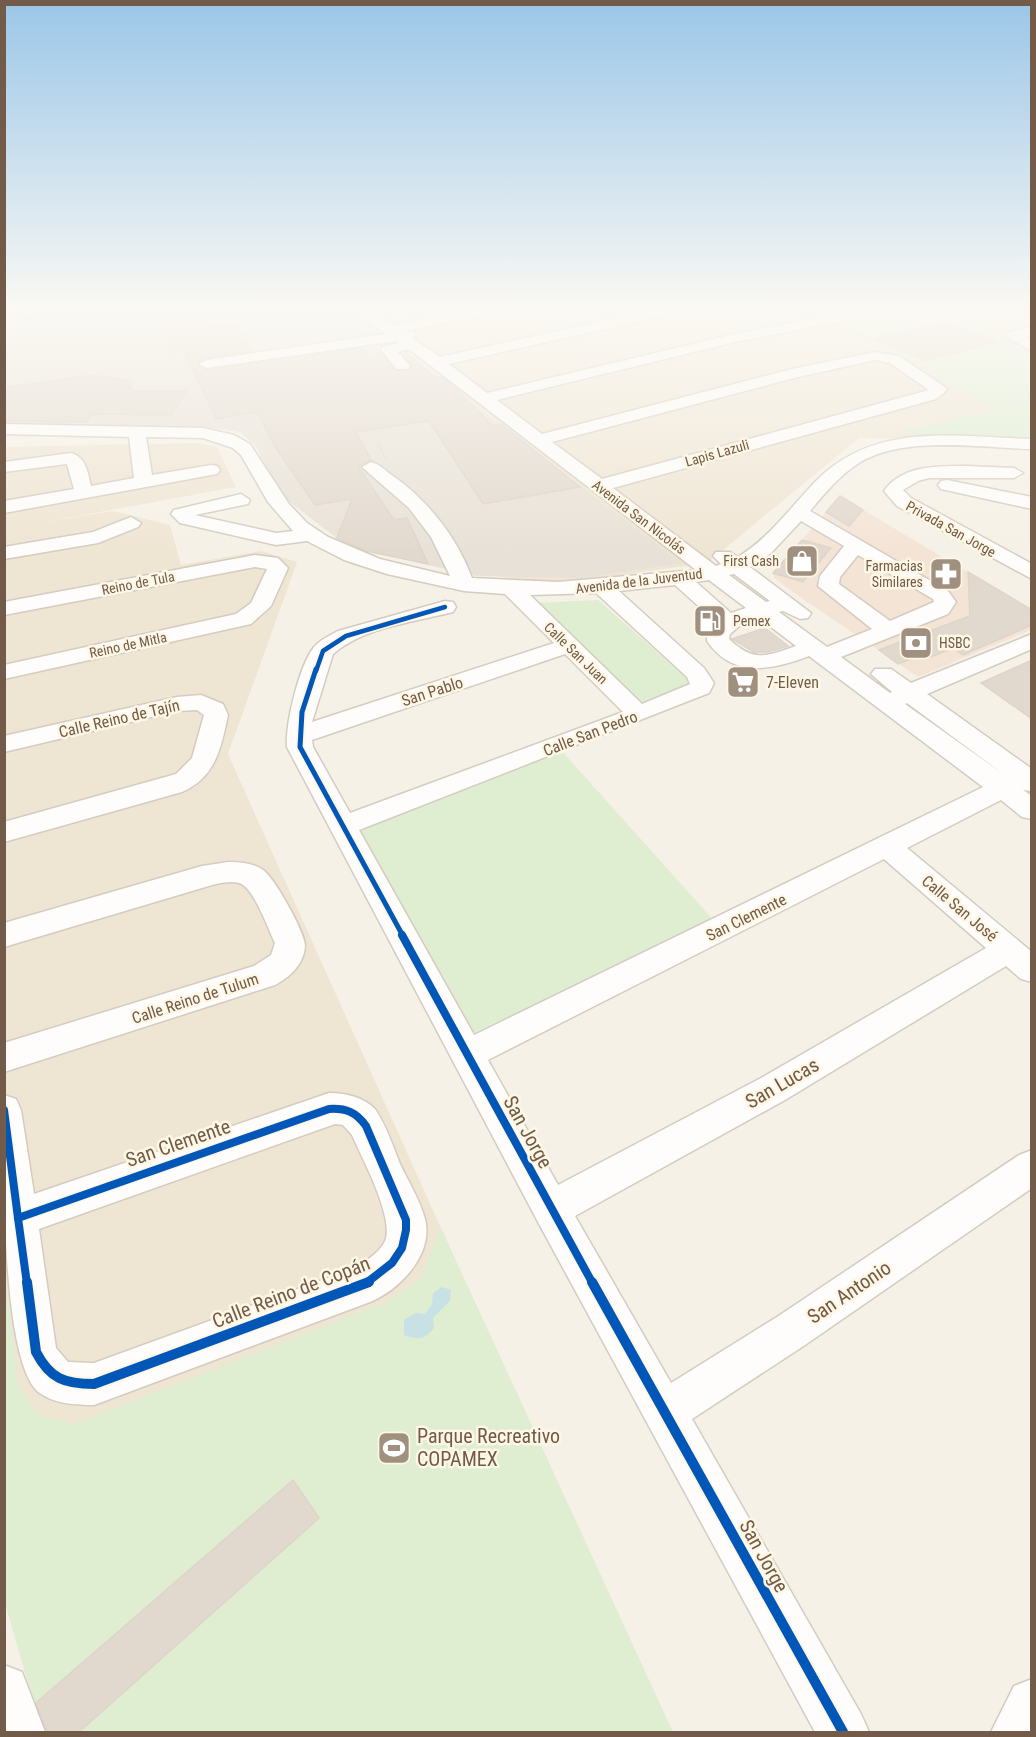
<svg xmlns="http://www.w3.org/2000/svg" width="1036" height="1737" font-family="'Roboto Condensed',sans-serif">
  <rect width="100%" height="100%" fill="#f6f1e6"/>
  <g fill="#efe5d3">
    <polygon points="5,311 1031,311 1031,439 859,438 707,563 548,585 428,564 337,538 282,496 255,446 240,432 200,426"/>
    <polygon points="195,443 217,447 236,487 45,522 113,511 170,525 181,565 261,551 297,562 228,754 489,1335 5,1560 5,447"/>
  </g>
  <polygon fill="#f4e4d6" points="840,496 1031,610 1031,630 918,677 800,597 774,578 773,573"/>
  <polygon fill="#e8e1d7" points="5,311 350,311 682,563 580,578 477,576 362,550 337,538 282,496 255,443 240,432 207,427 5,424"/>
  <g fill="#dfedd1">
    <polygon points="846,311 951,311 1031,353 1031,437 917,435 905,430 993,411 918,363 867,341 843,322 860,319"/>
    <polygon points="598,600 692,683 642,704 533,603"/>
    <polygon points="560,749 716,923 468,1035 352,830"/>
    <polygon points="441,1228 673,1732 42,1732 5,1603 4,1266 18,1386 38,1415 74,1424 384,1303 421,1278"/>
  </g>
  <path fill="#c8e1e5" d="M442,1287L451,1290L450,1301L433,1318L434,1328C424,1340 418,1340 404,1335V1320L415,1313L425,1314L432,1304L433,1293Z"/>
  <g fill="#e2d9ce" stroke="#ded4c9" stroke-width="1.5">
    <polygon points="155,311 202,311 210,325 233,322 252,351 205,358 197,365 206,370 363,348 369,357 382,354 395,370 407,371 412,366 402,353 406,352 434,377 441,377 452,385 493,426 501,424 580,487 483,504 429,421 356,432 371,460 358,466 394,520 407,518 428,564 366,551 337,538 352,499 315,505 274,445 257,412 216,419 184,350 172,352"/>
    <polygon points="945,321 996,342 925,361 875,339"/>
    <polygon points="92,375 127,380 132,391 186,391 171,415 92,414 87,422 4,421 4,388"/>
    <polygon points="840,496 863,510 849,526 826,512"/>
    <polygon points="802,540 831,548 803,582 773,573"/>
    <polygon points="968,572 1032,610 1032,625 963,655 953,648 931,657 926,653 898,664 879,650 970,616"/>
    <polygon points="765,628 788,646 768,652 754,652 732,639"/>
    <polygon points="1032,660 1032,719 981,683"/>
    <polygon points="293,1480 319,1518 79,1732 47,1732 36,1703"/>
  </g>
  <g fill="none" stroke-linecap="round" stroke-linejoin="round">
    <g stroke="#d4ccc1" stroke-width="3">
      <g id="minor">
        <polygon points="19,311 33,311 33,313 26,317 21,316"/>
        <path d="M355,311H371L392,325L465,311H493L486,315L403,331L413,332L415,335L412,338L440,357L649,311H674L667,315L449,364L487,393L735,334L834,315L831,311H845L850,317L843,321L735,342L497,400L542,434L792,369L875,352L899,356L945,387L947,390L936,399L613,488L716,566L721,564L713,556L716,552H730L738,557C770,537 790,508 816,481C875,421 955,437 1032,439V449C981,448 904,435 859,463C840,475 825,493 810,511L948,591L956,602L948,614L841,657L890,693L892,692L871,674L875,669H891L911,683L1032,634V649L927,694L1032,769V791L1023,790L1032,796V819L1022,817L1001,800L907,848L1032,952V982L1021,979L1006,966L785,1100L575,1216L671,1383L777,1317L1019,1155L1032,1150V1188L805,1345L692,1419L861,1714L869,1732H815L538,1222L287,747C285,725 299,666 314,647C320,640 329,636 338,631L445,601L453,602L456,607L453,612C414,622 364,627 333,654L312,722L554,643L505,594L464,591L387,574L344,560L307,541L276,545L180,523L171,514L174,510L241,494L250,500L248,504L195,515L276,533L293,531L268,502L241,455L233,448L203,438L146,437L152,475L211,465L217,466L220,470L217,474L4,513V501L74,489L67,464L4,472V462L71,453C86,457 88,473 91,486L134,478L129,437L4,434V424L203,428L234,435L250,444L289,504L307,523L328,537L380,559L450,576L431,537L409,508L362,467L371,462C379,464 384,469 390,474C426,498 457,537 472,578L558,582L696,570L409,349L398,352L410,366L407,369H397L381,350L383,347L399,343L396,341L206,368L199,364L206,360L386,334ZM875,360L890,363L929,390L602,479L552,442L794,378ZM801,521L844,546L820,576L818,586L872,629L827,647L779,612L783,611L800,619L808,618L811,613L750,567L771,553ZM858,555L933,599L934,602L890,621L839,584L840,577ZM734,574L770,601L766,602L729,575ZM709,580L746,608L731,613L696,582ZM675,585L716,622L707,634V641C733,679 772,670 809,656L983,787L474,1035L359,830L709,693L714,683L704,668L619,591ZM596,593L687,677L690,684L642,704L530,595ZM759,618L796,646C767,656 754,663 729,639L730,634L738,627ZM565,654L623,712L350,813L313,747L312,740ZM907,703L1006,776L905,704ZM884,859L986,948L761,1078L558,1185L488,1060Z"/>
        <polygon points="1032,327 1032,335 1025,337 1032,341 1032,351 1005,336 1007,333"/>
        <path d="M967,466L1014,468L1023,473L1014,478H929L918,481L903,490L911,498L1032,564V579L897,506L884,491C902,465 938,466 967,466Z"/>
        <polygon points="947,480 1032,497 1032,509 941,489 938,485 941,481"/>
        <polygon points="131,517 141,523 138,527 98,543 4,559 4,547 93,532"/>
        <polygon points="255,555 278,558 288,568 271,606 251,624 4,679 4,665 236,614 251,603 267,569 255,567 4,615 4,602"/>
        <path d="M201,695L223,704L228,715C221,748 216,777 182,792L4,842V822L176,774L192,758L204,715L197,710L177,711L4,752V736L177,697Z"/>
        <path d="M228,862C239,862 254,863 263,870C274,877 306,934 305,946C304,964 290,977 275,985L4,1072V1043L254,966L271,955L275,943C268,929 254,887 239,883C228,880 213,885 202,888L4,947V923L202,866Z"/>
        <path d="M329,1093C346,1093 363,1097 375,1109C386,1125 393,1146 400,1164C408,1181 420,1200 425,1219C434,1255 399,1290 370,1302L94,1405C75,1405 53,1404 37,1391C0,1354 4,1154 4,1095L16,1099L21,1110L34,1194ZM335,1124L343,1125L352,1135C362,1158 395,1219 385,1241C380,1252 367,1260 358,1267L94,1363L68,1362L56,1348L39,1229Z"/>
        <polygon points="4,1665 22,1672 45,1732 4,1732"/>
        <polygon points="1032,1679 1032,1732 991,1732 1014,1686"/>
      </g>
    </g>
    <g stroke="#d7cfc8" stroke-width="2" stroke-dasharray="1 2" stroke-linecap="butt">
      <polyline points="952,311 996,334"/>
      <polyline points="925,312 933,311"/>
      <polyline points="857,322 924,312"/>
      <polyline points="849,328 871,341"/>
      <polyline points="378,443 385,457"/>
    </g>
    <use href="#minor" fill="#fefdfb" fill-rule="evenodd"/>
    <g stroke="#fff7e6" stroke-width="8">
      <polyline id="cycleway-far3" points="316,671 323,651 346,636 445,607"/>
    </g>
    <g stroke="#fff7e6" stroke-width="9">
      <polyline id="cycleway-far2" points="316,669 302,712 300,747 403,936"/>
    </g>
    <g stroke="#fff7e6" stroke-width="11">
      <g id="cycleway-far1">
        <polyline points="402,935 593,1284"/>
        <polyline points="4,1110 18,1218"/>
        <polyline points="18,1218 27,1284"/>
        <path d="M18,1218L329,1109C346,1108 356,1112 366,1126L406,1220V1230L402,1248L392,1263L365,1284"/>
      </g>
    </g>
    <g stroke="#fff7e6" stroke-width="14">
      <g id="cycleway">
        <path d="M27,1282L36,1352C50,1379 65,1384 94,1384L369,1282"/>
        <polyline points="592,1282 843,1732"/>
      </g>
    </g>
    <use href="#cycleway-far3" stroke="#0057b8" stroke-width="4.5"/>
    <use href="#cycleway-far2" stroke="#0057b8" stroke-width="5"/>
    <use href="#cycleway-far1" stroke="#0057b8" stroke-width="8"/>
    <use href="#cycleway" stroke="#0057b8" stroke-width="10"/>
  </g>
  <linearGradient id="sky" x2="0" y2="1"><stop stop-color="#9bc6e7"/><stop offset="0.56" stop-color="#fbf9f4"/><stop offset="1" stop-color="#fbf9f4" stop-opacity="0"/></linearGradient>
  <rect width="1036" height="554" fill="url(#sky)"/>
  <defs>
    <g id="shop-square" transform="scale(1.725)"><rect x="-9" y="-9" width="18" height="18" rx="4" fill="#a0907f" stroke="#fff7e6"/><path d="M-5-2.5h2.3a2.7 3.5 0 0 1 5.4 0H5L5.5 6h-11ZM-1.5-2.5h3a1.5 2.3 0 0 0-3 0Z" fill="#fff"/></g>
    <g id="pharmacy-square" transform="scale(1.725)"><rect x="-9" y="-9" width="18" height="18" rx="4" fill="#a0907f" stroke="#fff7e6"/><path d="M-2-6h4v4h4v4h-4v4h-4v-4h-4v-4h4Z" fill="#fff"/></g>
    <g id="fuel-square" transform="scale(1.725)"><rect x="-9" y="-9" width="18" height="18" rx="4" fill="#a0907f" stroke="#fff7e6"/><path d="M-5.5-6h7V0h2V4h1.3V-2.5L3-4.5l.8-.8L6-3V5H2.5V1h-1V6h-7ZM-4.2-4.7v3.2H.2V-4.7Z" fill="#fff"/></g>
    <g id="bank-square" transform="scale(1.725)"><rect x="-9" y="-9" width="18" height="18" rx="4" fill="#a0907f" stroke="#fff7e6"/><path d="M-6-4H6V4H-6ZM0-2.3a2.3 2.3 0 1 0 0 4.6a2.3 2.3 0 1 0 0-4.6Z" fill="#fff"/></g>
    <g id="supermarket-square" transform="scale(1.725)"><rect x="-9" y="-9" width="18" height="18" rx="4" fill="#a0907f" stroke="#fff7e6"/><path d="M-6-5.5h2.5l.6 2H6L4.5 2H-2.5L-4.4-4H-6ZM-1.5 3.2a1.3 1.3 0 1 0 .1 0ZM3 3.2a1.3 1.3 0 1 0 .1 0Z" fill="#fff"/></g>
    <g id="stadium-square" transform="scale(1.725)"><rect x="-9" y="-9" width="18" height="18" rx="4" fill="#a0907f" stroke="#fff7e6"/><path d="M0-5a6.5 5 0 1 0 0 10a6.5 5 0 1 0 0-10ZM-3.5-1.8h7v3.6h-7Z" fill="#fff"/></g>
  </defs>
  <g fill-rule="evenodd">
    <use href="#shop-square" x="802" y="561"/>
    <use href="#pharmacy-square" x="946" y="574"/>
    <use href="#fuel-square" x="710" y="621"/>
    <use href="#bank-square" x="916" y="643"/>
    <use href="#supermarket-square" x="743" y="682"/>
    <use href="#stadium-square" x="394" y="1448"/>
  </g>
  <g text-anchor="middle" stroke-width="5" stroke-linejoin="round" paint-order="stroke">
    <g font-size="14" fill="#725b48" stroke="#fff7e6">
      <text transform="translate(717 453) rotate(-16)" y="5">Lapis Lazuli</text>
      <text transform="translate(639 517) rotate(37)" y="5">Avenida San Nicolás</text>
      <text transform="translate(951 529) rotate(29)" y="5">Privada San Jorge</text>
      <text transform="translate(639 581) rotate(-7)" y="5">Avenida de la Juventud</text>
      <text transform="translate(138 583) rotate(-11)" y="5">Reino de Tula</text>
      <text transform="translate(128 645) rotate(-12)" y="5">Reino de Mitla</text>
      <text transform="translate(576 653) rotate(44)" y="5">Calle San Juan</text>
    </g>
    <g font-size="14" fill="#725b48" stroke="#fff7e6" text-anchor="end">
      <text x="779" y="566">First Cash</text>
      <text x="923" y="571">Farmacias<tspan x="923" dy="16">Similares</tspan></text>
      <text x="733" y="626" text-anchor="start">Pemex</text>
      <text x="939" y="648" text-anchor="start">HSBC</text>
    </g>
    <g font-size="16" fill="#725b48" stroke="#fff7e6" text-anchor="start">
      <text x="766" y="688">7-Eleven</text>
    </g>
    <g font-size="16" fill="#725b48" stroke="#fff7e6">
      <text transform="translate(432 691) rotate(-18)" y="6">San Pablo</text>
      <text transform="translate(119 718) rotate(-13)" y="6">Calle Reino de Tajín</text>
      <text transform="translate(590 733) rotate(-21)" y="6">Calle San Pedro</text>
      <text transform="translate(960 908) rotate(40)" y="6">Calle San José</text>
      <text transform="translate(746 917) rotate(-26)" y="6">San Clemente</text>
      <text transform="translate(195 998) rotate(-18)" y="6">Calle Reino de Tulum</text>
    </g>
    <g font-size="20" fill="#725b48" stroke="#fff7e6">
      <text transform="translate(782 1083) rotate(-30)" y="7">San Lucas</text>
      <text transform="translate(528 1132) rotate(61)" y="7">San Jorge</text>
      <text transform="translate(178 1143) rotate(-19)" y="7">San Clemente</text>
      <text transform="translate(291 1292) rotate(-21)" y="7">Calle Reino de Copán</text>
      <text transform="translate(849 1292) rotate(-34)" y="7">San Antonio</text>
      <text transform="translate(764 1556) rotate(61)" y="7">San Jorge</text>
    </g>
    <g font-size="20" fill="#725b48" stroke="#fff7e6" text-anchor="start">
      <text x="417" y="1443">Parque Recreativo<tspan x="417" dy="23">COPAMEX</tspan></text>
    </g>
  </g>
  <rect width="1036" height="1737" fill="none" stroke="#725b48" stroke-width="12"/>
</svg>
